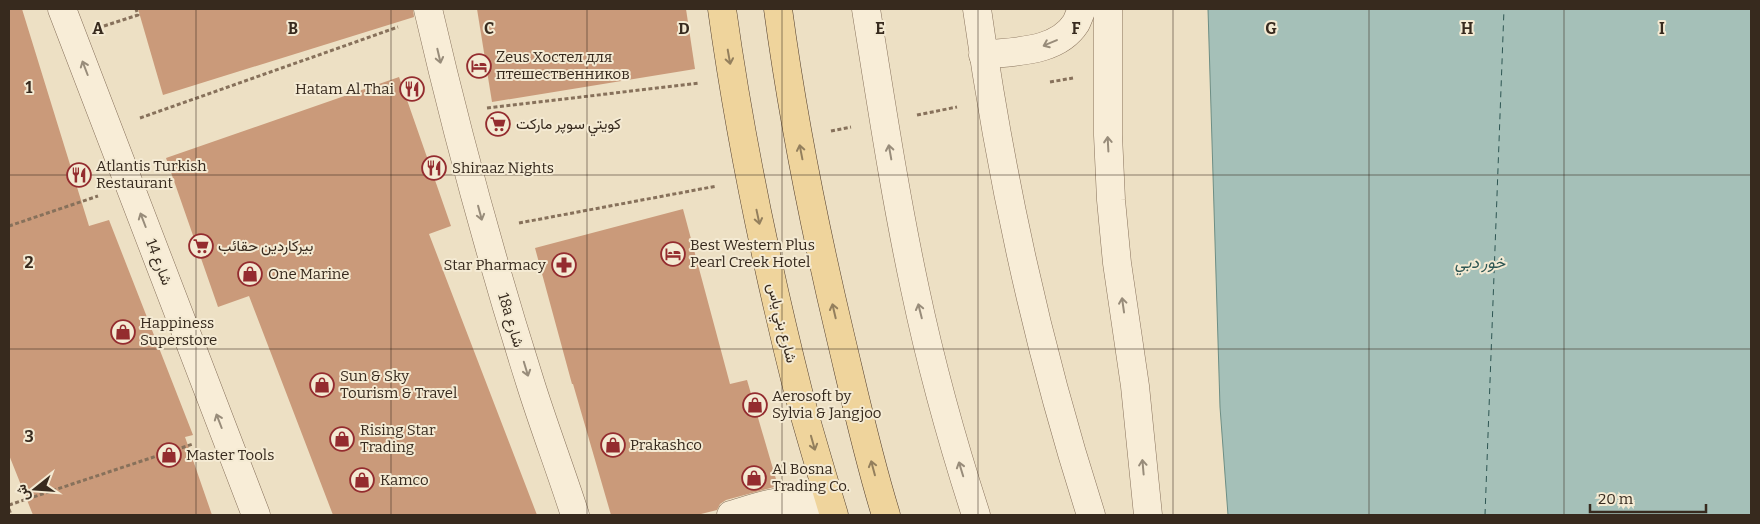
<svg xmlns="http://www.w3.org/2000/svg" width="1760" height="524" font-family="Bitter,Vazirmatn,serif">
  <rect width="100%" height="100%" fill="#ede0c4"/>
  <polygon fill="#a5c0b8" stroke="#6d8e85" points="1208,9 1751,9 1751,515 1228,515 1220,407"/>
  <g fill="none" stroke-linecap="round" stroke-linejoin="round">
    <polyline stroke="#2e5653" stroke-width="1" stroke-dasharray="6 5" stroke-linecap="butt" points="1485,515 1504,9"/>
  </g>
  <g fill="#ca9a7a">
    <polygon points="9,9 22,9 89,226 109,220 193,435 185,437 212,515 33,515 9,455"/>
    <polygon points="138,9 413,9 414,17 163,95"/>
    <polygon points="477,9 686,9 695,69 492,102"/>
    <polygon points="399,77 451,226 429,234 537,515 333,515 249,296 218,307 166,158"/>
    <polygon points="683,209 730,384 747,380 778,486 726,500 720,504 717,510 697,515 611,515 573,384 572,384 535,248"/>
  </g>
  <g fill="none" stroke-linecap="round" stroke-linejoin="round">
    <g stroke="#87715b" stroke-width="29">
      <g id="minor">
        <polyline points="62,9 256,515"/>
        <path d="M428,9C457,134 491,259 530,382C544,427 561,471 575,515"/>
        <path d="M866,9C881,102 895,196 915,289C931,365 952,441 976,515"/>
        <path d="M977,9C1001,180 1038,350 1091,515"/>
        <polyline points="1108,9 1108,135 1111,200 1117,263 1135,386 1148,515"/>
        <path d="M983,55C1014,51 1057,53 1076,23C1078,19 1080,13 1082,9"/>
        <path d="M731,515C764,505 797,490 827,515"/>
      </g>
    </g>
    <g stroke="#55402f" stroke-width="29">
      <g id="major">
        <path d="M722,9C740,139 767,268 799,395C810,435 822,475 834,515"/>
        <path d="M778,9C793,120 815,230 841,339C855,398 868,457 886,515"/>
      </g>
    </g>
    <g stroke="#87715b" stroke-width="3" stroke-dasharray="4 2.5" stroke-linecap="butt">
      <polyline points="104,26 138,15 136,9"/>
      <polyline points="1050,82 1073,78"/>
      <polyline points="487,108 700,83"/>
      <polyline points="917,115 957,107"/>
      <polyline points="140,118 398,27"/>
      <polyline points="831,131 851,127"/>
      <polyline points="519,223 717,186"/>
      <polyline points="9,226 98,196"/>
      <polyline points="9,505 193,444"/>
      <polyline points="9,509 11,515"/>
    </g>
    <use href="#minor" stroke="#f8edd7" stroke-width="28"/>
    <use href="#major" stroke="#efd49c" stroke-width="28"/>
  </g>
  <defs><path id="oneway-shaft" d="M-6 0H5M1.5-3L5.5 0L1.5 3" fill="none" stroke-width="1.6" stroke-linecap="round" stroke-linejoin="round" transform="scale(1.25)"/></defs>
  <g stroke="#988c7a">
    <use href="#oneway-shaft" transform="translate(1050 43) rotate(157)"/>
    <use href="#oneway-shaft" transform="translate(439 56) rotate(77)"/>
    <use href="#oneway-shaft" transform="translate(85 68) rotate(-111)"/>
    <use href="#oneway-shaft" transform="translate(1108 144) rotate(-93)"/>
    <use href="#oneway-shaft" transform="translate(890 152) rotate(-100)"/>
    <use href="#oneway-shaft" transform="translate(480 213) rotate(75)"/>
    <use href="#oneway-shaft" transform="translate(143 220) rotate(-111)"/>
    <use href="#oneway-shaft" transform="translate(1123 305) rotate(-98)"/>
    <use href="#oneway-shaft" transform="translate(920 311) rotate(-104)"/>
    <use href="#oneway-shaft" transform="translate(526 369) rotate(73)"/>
    <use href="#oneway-shaft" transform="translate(219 421) rotate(-111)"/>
    <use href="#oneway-shaft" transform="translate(1143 467) rotate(-95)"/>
    <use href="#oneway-shaft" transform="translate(961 469) rotate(-107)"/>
  </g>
  <g stroke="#937f5d">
    <use href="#oneway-shaft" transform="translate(729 57) rotate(80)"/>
    <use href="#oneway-shaft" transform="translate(801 152) rotate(-101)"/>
    <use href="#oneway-shaft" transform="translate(758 217) rotate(78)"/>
    <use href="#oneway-shaft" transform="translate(834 311) rotate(-103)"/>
    <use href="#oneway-shaft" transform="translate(813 443) rotate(74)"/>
    <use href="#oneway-shaft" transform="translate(873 468) rotate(-105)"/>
  </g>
  <path fill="none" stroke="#372a1e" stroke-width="1" stroke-opacity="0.55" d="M196,9V515M391,9V515M587,9V515M782,9V515M978,9V515M1173,9V515M1369,9V515M1564,9V515M9,175H1751M9,349H1751"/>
  <defs>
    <g id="hotel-ring" transform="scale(1.25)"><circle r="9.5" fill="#f4ead3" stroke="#942c2f" stroke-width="1.5"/><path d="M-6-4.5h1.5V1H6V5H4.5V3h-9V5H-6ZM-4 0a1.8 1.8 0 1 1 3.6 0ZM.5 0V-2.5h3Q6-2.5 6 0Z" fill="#942c2f"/></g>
    <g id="restaurant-ring" transform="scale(1.25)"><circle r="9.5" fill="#f4ead3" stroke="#942c2f" stroke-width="1.5"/><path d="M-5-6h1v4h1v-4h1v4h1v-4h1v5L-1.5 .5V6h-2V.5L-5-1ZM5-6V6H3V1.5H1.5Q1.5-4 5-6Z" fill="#942c2f"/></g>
    <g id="supermarket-ring" transform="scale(1.25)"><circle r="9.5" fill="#f4ead3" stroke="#942c2f" stroke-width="1.5"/><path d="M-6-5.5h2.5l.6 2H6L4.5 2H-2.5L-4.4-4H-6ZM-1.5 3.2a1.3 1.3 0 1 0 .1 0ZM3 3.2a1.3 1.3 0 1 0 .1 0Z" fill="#942c2f"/></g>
    <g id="pharmacy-ring" transform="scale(1.25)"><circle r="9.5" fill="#f4ead3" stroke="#942c2f" stroke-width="1.5"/><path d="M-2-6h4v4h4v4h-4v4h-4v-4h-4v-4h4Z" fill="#942c2f"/></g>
    <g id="shop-ring" transform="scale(1.25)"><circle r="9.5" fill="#f4ead3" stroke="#942c2f" stroke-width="1.5"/><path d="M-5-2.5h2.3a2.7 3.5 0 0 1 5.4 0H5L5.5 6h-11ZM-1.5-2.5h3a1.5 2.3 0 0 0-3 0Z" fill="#942c2f"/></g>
  </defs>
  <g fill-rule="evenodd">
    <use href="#hotel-ring" x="479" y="66"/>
    <use href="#restaurant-ring" x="412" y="89"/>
    <use href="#supermarket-ring" x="498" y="124"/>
    <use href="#restaurant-ring" x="434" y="168"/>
    <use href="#restaurant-ring" x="79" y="175"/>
    <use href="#supermarket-ring" x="201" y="246"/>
    <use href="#hotel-ring" x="673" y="254"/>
    <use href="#pharmacy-ring" x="564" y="265"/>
    <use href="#shop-ring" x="250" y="274"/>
    <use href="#shop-ring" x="123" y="332"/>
    <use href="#shop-ring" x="322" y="385"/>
    <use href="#shop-ring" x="755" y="405"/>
    <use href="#shop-ring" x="342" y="439"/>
    <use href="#shop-ring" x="613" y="445"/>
    <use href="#shop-ring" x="169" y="455"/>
    <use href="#shop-ring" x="754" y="478"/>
    <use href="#shop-ring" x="362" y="480"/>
  </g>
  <g text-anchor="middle" stroke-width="4" stroke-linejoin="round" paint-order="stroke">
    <g font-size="15" fill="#372a1e" stroke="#f4ead3" text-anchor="start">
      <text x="496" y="62">Zeus Хостел для<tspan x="496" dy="17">птешественников</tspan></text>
      <text x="394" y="94" text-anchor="end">Hatam Al Thai</text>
      <text x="516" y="129">كويتي سوپر ماركت</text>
      <text x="96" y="171">Atlantis Turkish<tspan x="96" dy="17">Restaurant</tspan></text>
      <text x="452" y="173">Shiraaz Nights</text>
      <text x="690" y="250">Best Western Plus<tspan x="690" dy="17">Pearl Creek Hotel</tspan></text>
      <text x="218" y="251">بيركاردين حقائب</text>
      <text x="546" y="270" text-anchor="end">Star Pharmacy</text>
      <text x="268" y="279">One Marine</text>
      <text x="140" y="328">Happiness<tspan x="140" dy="17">Superstore</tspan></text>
      <text x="340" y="381">Sun &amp; Sky<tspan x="340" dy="17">Tourism &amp; Travel</tspan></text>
      <text x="772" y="401">Aerosoft by<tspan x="772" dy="17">Sylvia &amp; Jangjoo</tspan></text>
      <text x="360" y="435">Rising Star<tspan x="360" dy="17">Trading</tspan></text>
      <text x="630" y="450">Prakashco</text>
      <text x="186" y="460">Master Tools</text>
      <text x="772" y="474">Al Bosna<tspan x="772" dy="17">Trading Co.</tspan></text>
      <text x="380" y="485">Kamco</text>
    </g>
    <g font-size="15" fill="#372a1e" stroke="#f4ead3">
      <text transform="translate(159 262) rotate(69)" y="5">شارع 14</text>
      <text transform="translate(511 320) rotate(73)" y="5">18a شارع</text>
      <text transform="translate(782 323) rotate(76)" y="5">شارع بني ياس</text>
    </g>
    <g font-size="16" font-style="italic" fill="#2e5653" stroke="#f4ead3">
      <text x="1480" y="268">خور دبي</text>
    </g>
  </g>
  <g font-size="16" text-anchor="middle" font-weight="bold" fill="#372a1e" stroke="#f4ead3" stroke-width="4" stroke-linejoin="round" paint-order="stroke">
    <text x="98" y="34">A</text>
    <text x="293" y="34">B</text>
    <text x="489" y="34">C</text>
    <text x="684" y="34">D</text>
    <text x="880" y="34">E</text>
    <text x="1076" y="34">F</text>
    <text x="1271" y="34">G</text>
    <text x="1467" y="34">H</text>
    <text x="1662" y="34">I</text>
    <text x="29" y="93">1</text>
    <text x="29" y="268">2</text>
    <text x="29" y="442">3</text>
  </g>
  <rect width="1760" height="524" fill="none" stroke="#372a1e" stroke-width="20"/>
  <g transform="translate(35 489) rotate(253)" stroke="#f4ead3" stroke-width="4" paint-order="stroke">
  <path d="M0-4L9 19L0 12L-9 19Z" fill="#372a1e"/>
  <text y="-8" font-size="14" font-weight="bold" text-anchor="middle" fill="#372a1e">ش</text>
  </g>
  <path d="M1590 504v8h116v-8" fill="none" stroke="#372a1e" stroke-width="2.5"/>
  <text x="1598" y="504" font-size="15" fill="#372a1e" stroke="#f4ead3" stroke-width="4" paint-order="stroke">20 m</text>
</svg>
